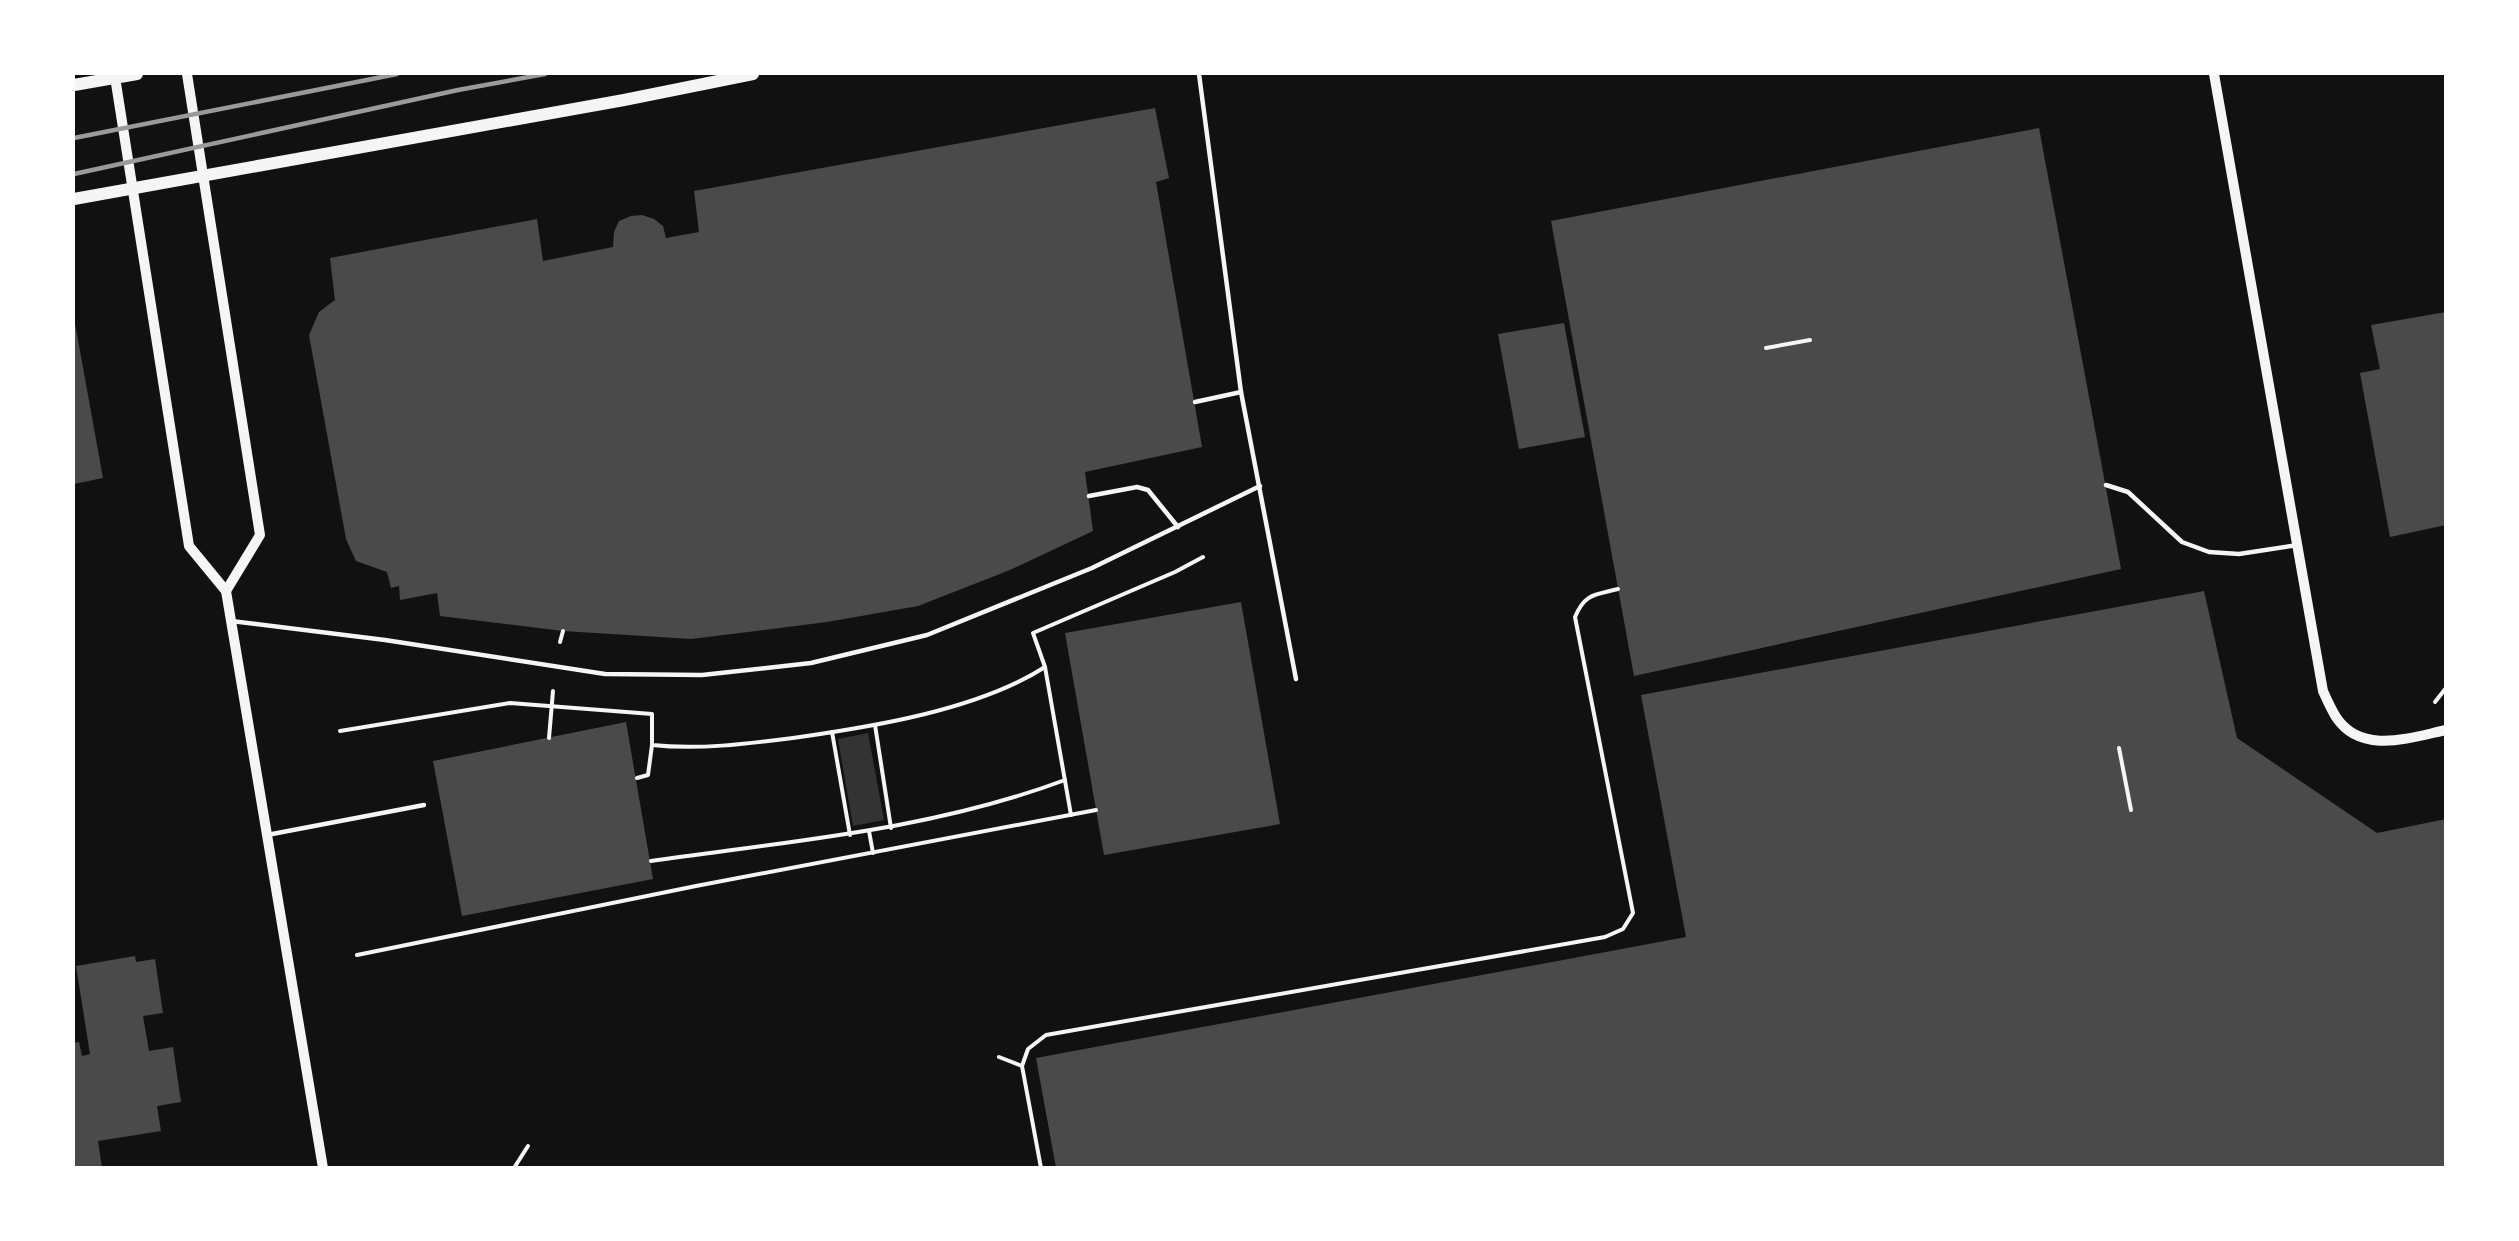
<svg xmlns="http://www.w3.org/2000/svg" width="2519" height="1241" font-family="'PT Sans Narrow',sans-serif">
  <rect width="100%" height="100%" fill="#111"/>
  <polygon fill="#333" points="868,733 884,820 853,826 838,739"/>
  <g fill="#4a4a4a">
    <polygon points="1155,108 1169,178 1156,182 1202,447 1085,472 1093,531 1010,570 918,606 827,622 691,639 563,631 440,616 437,593 400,600 399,586 391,588 387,572 356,561 346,539 309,335 319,312 335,300 330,258 537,219 543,261 613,247 614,232 619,221 631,216 642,215 654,219 663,226 666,238 699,232 694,191"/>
    <polygon points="2039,128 2121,569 1634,676 1551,221"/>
    <polygon points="2446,312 2446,525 2390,537 2360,373 2380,369 2371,325"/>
    <polygon points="74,318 103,478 74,484"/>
    <polygon points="1564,323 1585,437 1519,449 1498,334"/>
    <polygon points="2204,591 2237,738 2377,833 2446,819 2446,1168 1056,1168 1036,1058 1686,937 1641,695"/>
    <polygon points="1241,602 1280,824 1104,855 1065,633"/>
    <polygon points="626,722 653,879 462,916 433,761"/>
    <polygon points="135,956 136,962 155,959 163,1013 143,1016 149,1051 173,1047 181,1102 157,1106 161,1131 98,1141 102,1168 74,1168 74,1043 79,1042 82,1056 90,1054 76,966"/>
  </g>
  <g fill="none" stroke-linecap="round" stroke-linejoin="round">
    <g stroke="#f5f5f5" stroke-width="4">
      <polyline points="1766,348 1810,340"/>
      <polyline points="560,642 563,631"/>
      <polyline points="2435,702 2446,688"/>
      <polyline points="875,725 891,828"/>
      <path d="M340,731L510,703L652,714V745C698,750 746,744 793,738C871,727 978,710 1045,667"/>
      <polyline points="832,732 850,835"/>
      <polyline points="549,738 553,691"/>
      <polyline points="2119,748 2131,810"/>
      <polyline points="637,778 648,775 652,745"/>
      <polyline points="1071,815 1045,667 1033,633 1175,572 1203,557"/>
      <polyline points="869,831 873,853"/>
      <path d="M651,861C791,841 931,830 1065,780"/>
      <polyline points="357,955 696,886 1096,810"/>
      <polyline points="999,1057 1022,1066"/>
      <polyline points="514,1168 528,1146"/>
      <path d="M1041,1168L1022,1066L1028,1049L1046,1035L1605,937L1623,929L1633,913L1575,617C1585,593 1595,595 1618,589"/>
    </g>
    <g stroke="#f5f5f5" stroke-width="4.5">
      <polyline points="1199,74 1241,392 1296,679"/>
      <polyline points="1195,402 1241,392"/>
      <polyline points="2106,485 2128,492 2182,542 2209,552 2239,554 2298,545"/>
      <polyline points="1089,496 1137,487 1148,490 1178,527"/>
      <polyline points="231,621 385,640 605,674 702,675 811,663 927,635 1092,568 1260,486"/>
      <polyline points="267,835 424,805"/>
    </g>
    <g stroke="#f5f5f5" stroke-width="10">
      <polyline points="187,74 260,535 226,591"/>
      <path d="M2214,74L2323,691C2327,700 2331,709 2336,717C2361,755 2409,738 2446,730"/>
      <polyline points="115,77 189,546 226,591 323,1168"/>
    </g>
    <g stroke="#f5f5f5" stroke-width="12">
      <polyline points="74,85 137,74"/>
      <polyline points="74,199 624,100 753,74"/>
    </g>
    <g stroke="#9a9a9a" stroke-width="4.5">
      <polyline points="74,138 397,74"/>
      <polyline points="74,174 458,90 545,74"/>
    </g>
  </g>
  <rect width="2519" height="1241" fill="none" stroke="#ffffff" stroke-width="150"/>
</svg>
